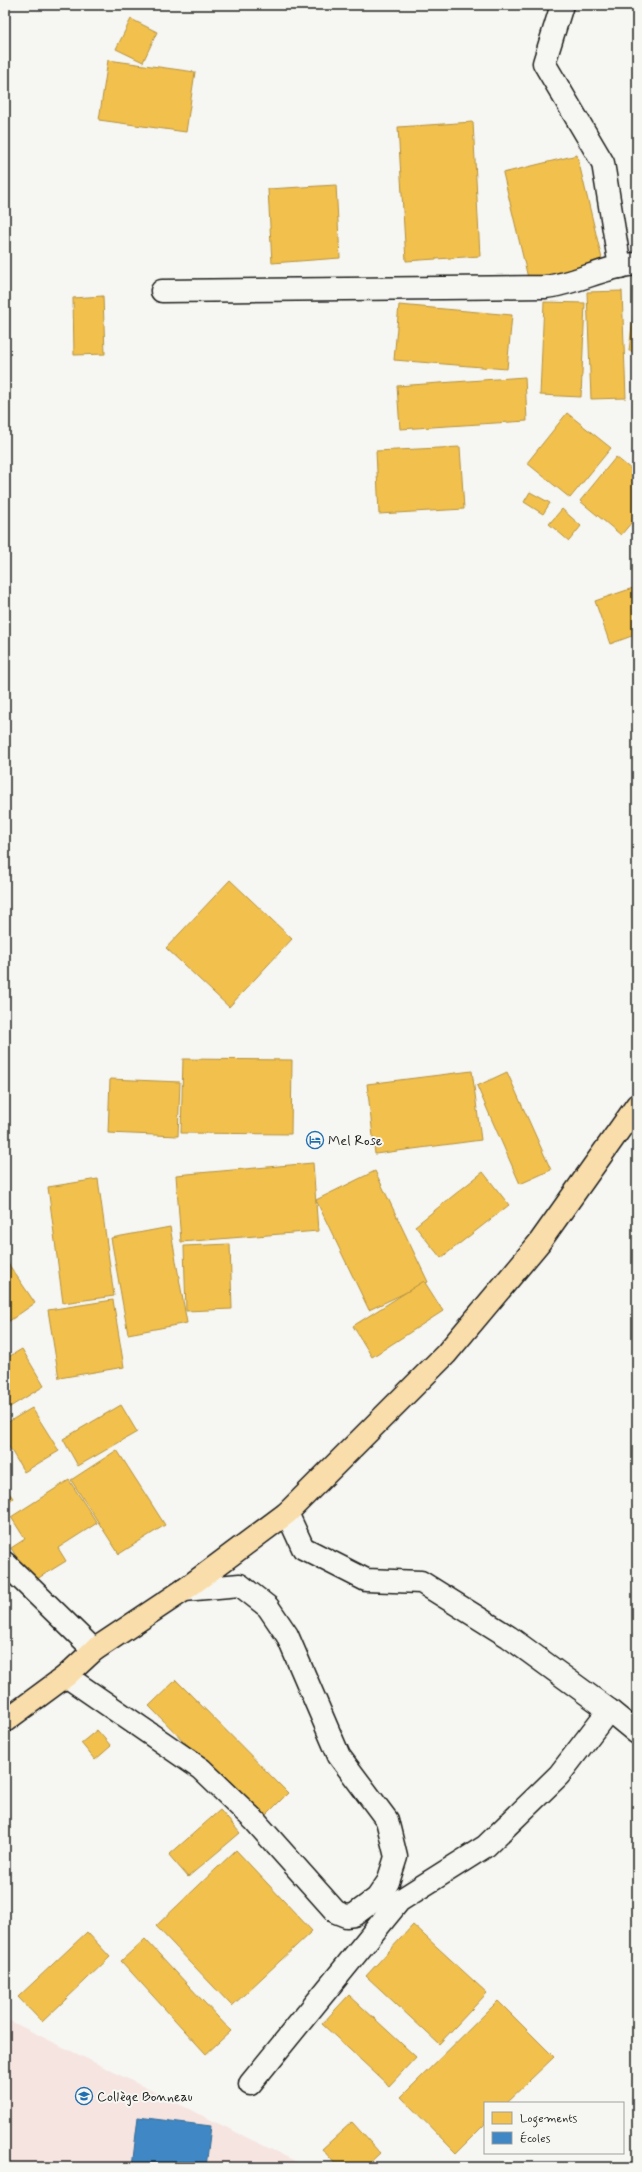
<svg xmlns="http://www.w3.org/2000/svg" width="642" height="2172" font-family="Mynerve,sans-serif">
  <rect width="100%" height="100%" fill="#f6f6f2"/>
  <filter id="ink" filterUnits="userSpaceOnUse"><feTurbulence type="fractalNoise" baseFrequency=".025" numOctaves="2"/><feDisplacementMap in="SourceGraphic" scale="8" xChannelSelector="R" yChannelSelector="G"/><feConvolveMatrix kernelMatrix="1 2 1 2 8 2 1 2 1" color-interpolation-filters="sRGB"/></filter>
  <g filter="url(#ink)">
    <polygon fill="#f6e4e0" points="10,2021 307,2167 5,2167 5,2026"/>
    <g fill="#f2c14e" stroke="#b2903f">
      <polygon points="131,19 157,32 143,62 116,49"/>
      <polygon points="108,60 195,72 186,132 99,120"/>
      <polygon points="473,122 480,256 406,261 398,127"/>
      <polygon points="577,155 603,263 529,282 503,173"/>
      <polygon points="336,185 340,258 272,263 268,189"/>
      <polygon points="637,283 637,352 629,351"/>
      <polygon points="622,291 626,398 591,399 587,292"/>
      <polygon points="103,296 105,354 74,355 73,298"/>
      <polygon points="544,302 585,303 581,397 540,395"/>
      <polygon points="399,305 512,315 507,369 394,360"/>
      <polygon points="525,377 527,421 400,429 397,386"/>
      <polygon points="567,413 611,448 570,498 527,463"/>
      <polygon points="460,447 464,509 379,514 376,451"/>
      <polygon points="616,457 637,474 637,516 621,535 580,501"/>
      <polygon points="530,492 550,503 543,514 524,502"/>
      <polygon points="562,509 581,526 569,541 549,524"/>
      <polygon points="633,588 637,600 637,634 610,644 595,601"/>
      <polygon points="230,880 292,939 229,1007 166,948"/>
      <polygon points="183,1059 292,1060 291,1134 181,1133"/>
      <polygon points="472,1071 481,1140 375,1154 367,1084"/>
      <polygon points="507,1072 551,1170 520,1184 477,1086"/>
      <polygon points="110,1079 180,1082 178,1136 108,1133"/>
      <polygon points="313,1163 318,1231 181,1242 176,1175"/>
      <polygon points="375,1171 428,1282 369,1310 316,1200"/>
      <polygon points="483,1172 509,1205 441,1258 415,1226"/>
      <polygon points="98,1179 114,1296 63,1303 48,1187"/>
      <polygon points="170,1227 187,1323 128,1334 111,1238"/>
      <polygon points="230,1244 232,1309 186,1311 184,1246"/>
      <polygon points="5,1259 35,1303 5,1324"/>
      <polygon points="424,1281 443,1311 372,1357 353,1326"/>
      <polygon points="113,1300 124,1367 59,1378 48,1310"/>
      <polygon points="22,1349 44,1386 5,1410 5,1359"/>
      <polygon points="121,1405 137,1432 78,1466 63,1439"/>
      <polygon points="32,1408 59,1451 24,1472 5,1440 5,1424"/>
      <polygon points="117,1450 165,1525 119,1554 71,1480"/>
      <polygon points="69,1480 97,1523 58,1548 66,1561 32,1582 11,1548 25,1539 11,1517"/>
      <polygon points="6,1489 13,1498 5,1505 5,1490"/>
      <polygon points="176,1680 288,1793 261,1820 149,1706"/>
      <polygon points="97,1730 111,1746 95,1760 81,1743"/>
      <polygon points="220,1810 240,1833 188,1877 169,1855"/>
      <polygon points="236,1850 312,1931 232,2006 156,1926"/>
      <polygon points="413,1925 487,1993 439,2044 366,1976"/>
      <polygon points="87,1932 110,1957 42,2022 18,1997"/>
      <polygon points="145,1939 231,2031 206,2054 121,1961"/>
      <polygon points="349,1995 416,2057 389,2086 322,2024"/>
      <polygon points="498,2001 554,2057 506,2103 485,2103 485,2124 456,2153 401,2097"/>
      <polygon points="352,2122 380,2153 365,2167 338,2167 322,2149"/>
    </g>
    <polygon fill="#3f88c5" stroke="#346892" points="138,2117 211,2126 206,2167 132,2167"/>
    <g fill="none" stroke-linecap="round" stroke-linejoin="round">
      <g stroke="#1c1c1c" stroke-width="25">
        <g id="minor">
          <polyline points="562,5 544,63 603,163 620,267"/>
          <path d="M162,291L545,287C576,284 605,266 637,264"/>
          <polyline points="287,1513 303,1548 366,1580 421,1582 509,1637 609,1710 637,1733"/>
          <polyline points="5,1563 94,1650"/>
          <polyline points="66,1676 201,1769 254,1820 336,1912 346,1916 354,1915 377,1898 388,1882 396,1857 387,1820 339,1756 287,1635 268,1607 240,1585 184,1590"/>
          <polyline points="250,2084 399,1901 486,1846 559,1775 609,1710"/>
        </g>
      </g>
      <g stroke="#1c1c1c" stroke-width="25">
        <polyline id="primary" points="5,1721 66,1676 94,1650 184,1590 287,1513 446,1354 539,1243 637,1105"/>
      </g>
      <use href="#minor" stroke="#f6f6f2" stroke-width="22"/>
      <use href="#primary" stroke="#f9deab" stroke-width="22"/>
    </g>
  </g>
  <defs>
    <g id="hotel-ring" transform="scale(0.9)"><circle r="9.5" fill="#f6f6f2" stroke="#1f6fb2" stroke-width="1.5"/><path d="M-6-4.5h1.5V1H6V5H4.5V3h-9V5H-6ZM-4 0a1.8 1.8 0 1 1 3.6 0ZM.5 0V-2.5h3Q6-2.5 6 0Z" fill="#1f6fb2"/></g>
    <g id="school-ring" transform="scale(0.9)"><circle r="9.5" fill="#f6f6f2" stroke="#1f6fb2" stroke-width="1.5"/><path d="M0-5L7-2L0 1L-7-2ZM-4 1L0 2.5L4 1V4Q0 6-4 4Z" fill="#1f6fb2"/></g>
  </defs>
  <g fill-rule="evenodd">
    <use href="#hotel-ring" x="315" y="1140"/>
    <use href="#school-ring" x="84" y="2096"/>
  </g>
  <g text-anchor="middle" stroke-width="4" stroke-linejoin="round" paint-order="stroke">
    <g font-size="14" fill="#1c1c1c" stroke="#f6f6f2" text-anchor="start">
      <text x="328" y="1145">Mel Rose</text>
      <text x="97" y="2101">Collège Bonneau</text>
    </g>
  </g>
  <rect width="642" height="2172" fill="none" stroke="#f6f6f2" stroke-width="20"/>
  <rect x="10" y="10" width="622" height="2152" fill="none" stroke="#1c1c1c" stroke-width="1.5" filter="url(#ink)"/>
  <rect x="484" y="2102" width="140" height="52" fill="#f6f6f2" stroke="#9f9f9c"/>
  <rect x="492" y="2112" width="20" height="12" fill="#f2c14e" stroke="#9f9f9c"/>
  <text x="520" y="2122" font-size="12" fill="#1c1c1c">Logements</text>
  <rect x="492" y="2132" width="20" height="12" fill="#3f88c5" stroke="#9f9f9c"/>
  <text x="520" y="2142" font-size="12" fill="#1c1c1c">Écoles</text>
</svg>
